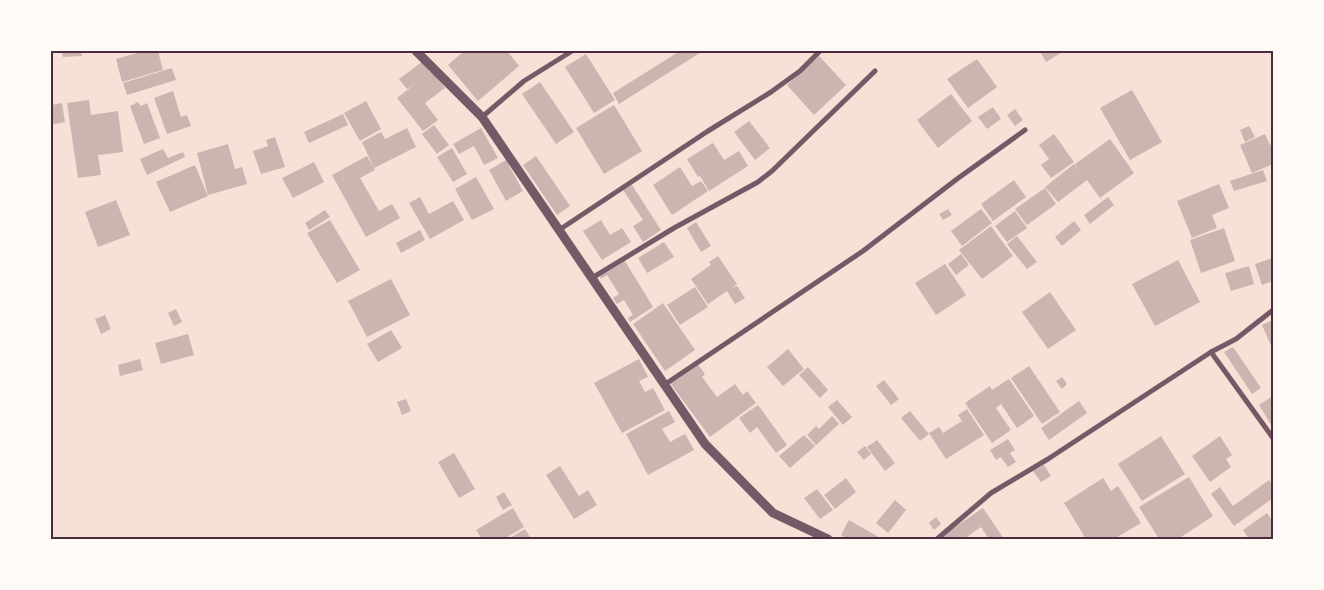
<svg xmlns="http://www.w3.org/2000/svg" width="1324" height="590" font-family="Signika,sans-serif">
  <rect width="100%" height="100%" fill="#f7e1d7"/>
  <g fill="#ccb4b1">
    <polygon points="62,51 81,51 82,56 63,57"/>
    <polygon points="144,51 158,51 163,70 122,82 116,59"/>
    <polygon points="464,51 507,51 519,66 478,101 448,65"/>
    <polygon points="680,51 703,51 619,104 613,93"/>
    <polygon points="1040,51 1064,51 1046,62"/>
    <polygon points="586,54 615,100 594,113 565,67"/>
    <polygon points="819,56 846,85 814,115 787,85"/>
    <polygon points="977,59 997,87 968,108 947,79"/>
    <polygon points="422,62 430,72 432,71 445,88 425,103 438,120 423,131 397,98 416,83 407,89 399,79"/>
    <polygon points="172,68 176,80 127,95 123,83"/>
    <polygon points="540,82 574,132 556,144 522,94"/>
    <polygon points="1132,90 1162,142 1130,160 1100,108"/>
    <polygon points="173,91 181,117 187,115 191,126 167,134 154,98"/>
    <polygon points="951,94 972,121 938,148 917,120"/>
    <polygon points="89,100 91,115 118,111 123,152 98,155 101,175 78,178 67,103"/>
    <polygon points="366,101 381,129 360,141 344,113"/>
    <polygon points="138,102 141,106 147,103 160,138 144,144 130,106"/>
    <polygon points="62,103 65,122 51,125 51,105"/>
    <polygon points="614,105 642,151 604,174 576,128"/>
    <polygon points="993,107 1001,119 987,129 978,117"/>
    <polygon points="1015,109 1023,120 1015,126 1007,115"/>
    <polygon points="343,114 348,125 309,143 304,132"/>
    <polygon points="749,121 770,148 755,160 734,132"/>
    <polygon points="434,125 449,145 437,154 422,134"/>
    <polygon points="1249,126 1255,137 1245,142 1240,130"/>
    <polygon points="407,128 416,147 374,168 362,142 381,132 385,139"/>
    <polygon points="481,128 498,158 484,165 474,146 459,154 453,144"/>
    <polygon points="1054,134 1074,162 1051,178 1041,165 1049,159 1039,145"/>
    <polygon points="1265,134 1270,145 1273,144 1273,164 1252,173 1240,145"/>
    <polygon points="275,137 285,167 261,174 253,151 268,146 266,140"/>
    <polygon points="1110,139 1134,173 1100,198 1087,180 1058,202 1045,187 1074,164 1080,172 1075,164"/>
    <polygon points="713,143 724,160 739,151 748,166 709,191 700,176 698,177 687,159"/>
    <polygon points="228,144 235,169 242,167 247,184 208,195 197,153"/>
    <polygon points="452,148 467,174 453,182 437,157"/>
    <polygon points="163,149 168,158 183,152 185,157 147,175 140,159"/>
    <polygon points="367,156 375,170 360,178 379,211 392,204 400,218 366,237 332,175"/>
    <polygon points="536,156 570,206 557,215 523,165"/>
    <polygon points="506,160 523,191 506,201 489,170"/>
    <polygon points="314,162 324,182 293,198 282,178"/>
    <polygon points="195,165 208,196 170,212 156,182"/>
    <polygon points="680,167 692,186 701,181 708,191 672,215 653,185"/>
    <polygon points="1263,170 1267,181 1234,191 1230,181"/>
    <polygon points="476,177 494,209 472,220 455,189"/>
    <polygon points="1014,180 1026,197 993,221 981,204"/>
    <polygon points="1219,184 1229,208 1212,215 1217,228 1192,238 1177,201"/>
    <polygon points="632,185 661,230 643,242 633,226 643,220 623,190"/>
    <polygon points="1045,188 1056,204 1027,225 1015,209"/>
    <polygon points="420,197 429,214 453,201 464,220 430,239 409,203"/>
    <polygon points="1108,197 1114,205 1090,224 1084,215"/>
    <polygon points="116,200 130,235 98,247 85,212"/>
    <polygon points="948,209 952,215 943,220 939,214"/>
    <polygon points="981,209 992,223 962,246 951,231"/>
    <polygon points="325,210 330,217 309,230 305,223"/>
    <polygon points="1015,211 1027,228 1007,242 995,226"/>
    <polygon points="330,220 360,270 337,283 307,233"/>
    <polygon points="601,220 610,235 622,228 631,242 602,260 583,231"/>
    <polygon points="1074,221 1081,230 1062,246 1055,237"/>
    <polygon points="696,222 711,246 701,252 687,228"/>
    <polygon points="991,226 1013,256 982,279 959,250"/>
    <polygon points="1224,228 1235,261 1201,273 1190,240"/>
    <polygon points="420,230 425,240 401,253 396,243"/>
    <polygon points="1017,236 1037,262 1027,269 1007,244"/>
    <polygon points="664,242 674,257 647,273 638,258"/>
    <polygon points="961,254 969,265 956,275 948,264"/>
    <polygon points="718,256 737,284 732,288 737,286 745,298 735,304 727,291 708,304 691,279 711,265 709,262"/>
    <polygon points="1273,258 1273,281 1262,285 1255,264"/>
    <polygon points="1178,260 1200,302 1155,326 1132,284"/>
    <polygon points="625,261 653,307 630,322 628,318 633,315 624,300 617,304 613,298 619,294 607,275 601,279 600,276"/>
    <polygon points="945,264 966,295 936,315 915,283"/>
    <polygon points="1249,266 1254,284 1231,291 1225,273"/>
    <polygon points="391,279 410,315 367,337 348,301"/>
    <polygon points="695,287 708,307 680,325 667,305"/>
    <polygon points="1050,292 1076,330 1048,349 1022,312"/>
    <polygon points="663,303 695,350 665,371 633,324"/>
    <polygon points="176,309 182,322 174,326 168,313"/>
    <polygon points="105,315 111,329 101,334 95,319"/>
    <polygon points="1273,320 1273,350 1262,325"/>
    <polygon points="391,330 402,348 378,362 367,344"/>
    <polygon points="188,334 194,355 161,364 155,343"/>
    <polygon points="1233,347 1261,388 1252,394 1224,352"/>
    <polygon points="788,349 804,369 783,386 767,367"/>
    <polygon points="140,359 143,370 120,376 118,365"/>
    <polygon points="639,359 648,377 639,381 645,392 653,388 665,410 622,433 594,383"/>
    <polygon points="697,363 705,374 702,377 717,397 735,384 743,395 747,391 756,403 710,437 670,383"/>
    <polygon points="1029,366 1060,412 1042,424 1011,378"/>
    <polygon points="808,367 828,390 820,398 799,375"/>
    <polygon points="1062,377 1067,384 1062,389 1056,381"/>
    <polygon points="1009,379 1034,416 1017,428 1001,404 996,408 1011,430 992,443 965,403 990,386 992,390"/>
    <polygon points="884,380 899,399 891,405 876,386"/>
    <polygon points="1273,396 1273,428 1259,405"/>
    <polygon points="406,399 411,411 402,415 397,402"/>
    <polygon points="837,400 852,417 843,425 828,407"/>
    <polygon points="1079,401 1087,413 1049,440 1041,428"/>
    <polygon points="758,405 787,445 776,453 757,427 750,433 739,418"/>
    <polygon points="967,409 984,435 946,459 929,433 939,427 943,433 962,421 958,415"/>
    <polygon points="669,411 675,422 662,429 670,442 685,434 694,450 648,475 626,434"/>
    <polygon points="910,411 929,434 920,441 901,418"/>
    <polygon points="832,416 839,424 816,445 807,435 816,426 819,429"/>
    <polygon points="804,435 815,446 790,468 779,456"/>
    <polygon points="1161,436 1185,474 1142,501 1118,464"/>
    <polygon points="1220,436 1232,455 1226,459 1231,467 1210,482 1192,456"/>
    <polygon points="1008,439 1015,450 1010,453 1016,462 1008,467 1001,457 996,460 990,450"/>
    <polygon points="877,440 895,463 885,471 867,447"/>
    <polygon points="865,446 871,454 864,460 857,452"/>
    <polygon points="454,453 475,489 459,498 438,462"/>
    <polygon points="1044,465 1051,476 1041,482 1033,471"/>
    <polygon points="560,466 579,496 588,490 597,505 574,519 546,475"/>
    <polygon points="1189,477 1213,516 1178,539 1159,539 1139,507"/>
    <polygon points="846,478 856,492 835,509 824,495"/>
    <polygon points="1103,478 1111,491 1118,486 1141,523 1114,539 1086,539 1064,503"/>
    <polygon points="1269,480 1273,486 1273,498 1234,526 1211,494 1220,487 1233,506"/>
    <polygon points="817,489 833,510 820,519 804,498"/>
    <polygon points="504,492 512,505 503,510 496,497"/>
    <polygon points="895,500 906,510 888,533 876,523"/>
    <polygon points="513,508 524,527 504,539 482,539 476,530"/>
    <polygon points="983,508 1004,539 989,539 981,527 964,539 941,539 940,537"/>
    <polygon points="1267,513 1273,522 1273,539 1249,539 1243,530"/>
    <polygon points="936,517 941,524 934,530 929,523"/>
    <polygon points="849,520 882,539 847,539 841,535"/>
    <polygon points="525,529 531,539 508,539"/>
  </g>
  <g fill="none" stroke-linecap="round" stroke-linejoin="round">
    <g stroke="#755966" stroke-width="5">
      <polyline points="482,117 524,81 572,51"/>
      <polyline points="559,230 708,131 771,92 800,71 820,51"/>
      <polyline points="592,278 674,228 758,182 772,171 875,71"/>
      <polyline points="1211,352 1273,438"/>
      <polyline points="664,385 863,251 957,179 1025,130"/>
      <polyline points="937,539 991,493 1048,459 1211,352 1236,339 1273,310"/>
    </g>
    <polyline stroke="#755966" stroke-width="9" points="416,51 482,117 705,444 773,513 828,539"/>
  </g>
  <rect width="1324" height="590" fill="none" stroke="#fffaf5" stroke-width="105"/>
  <rect x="52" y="52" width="1220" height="486" fill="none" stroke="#4a2c40" stroke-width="2"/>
</svg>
